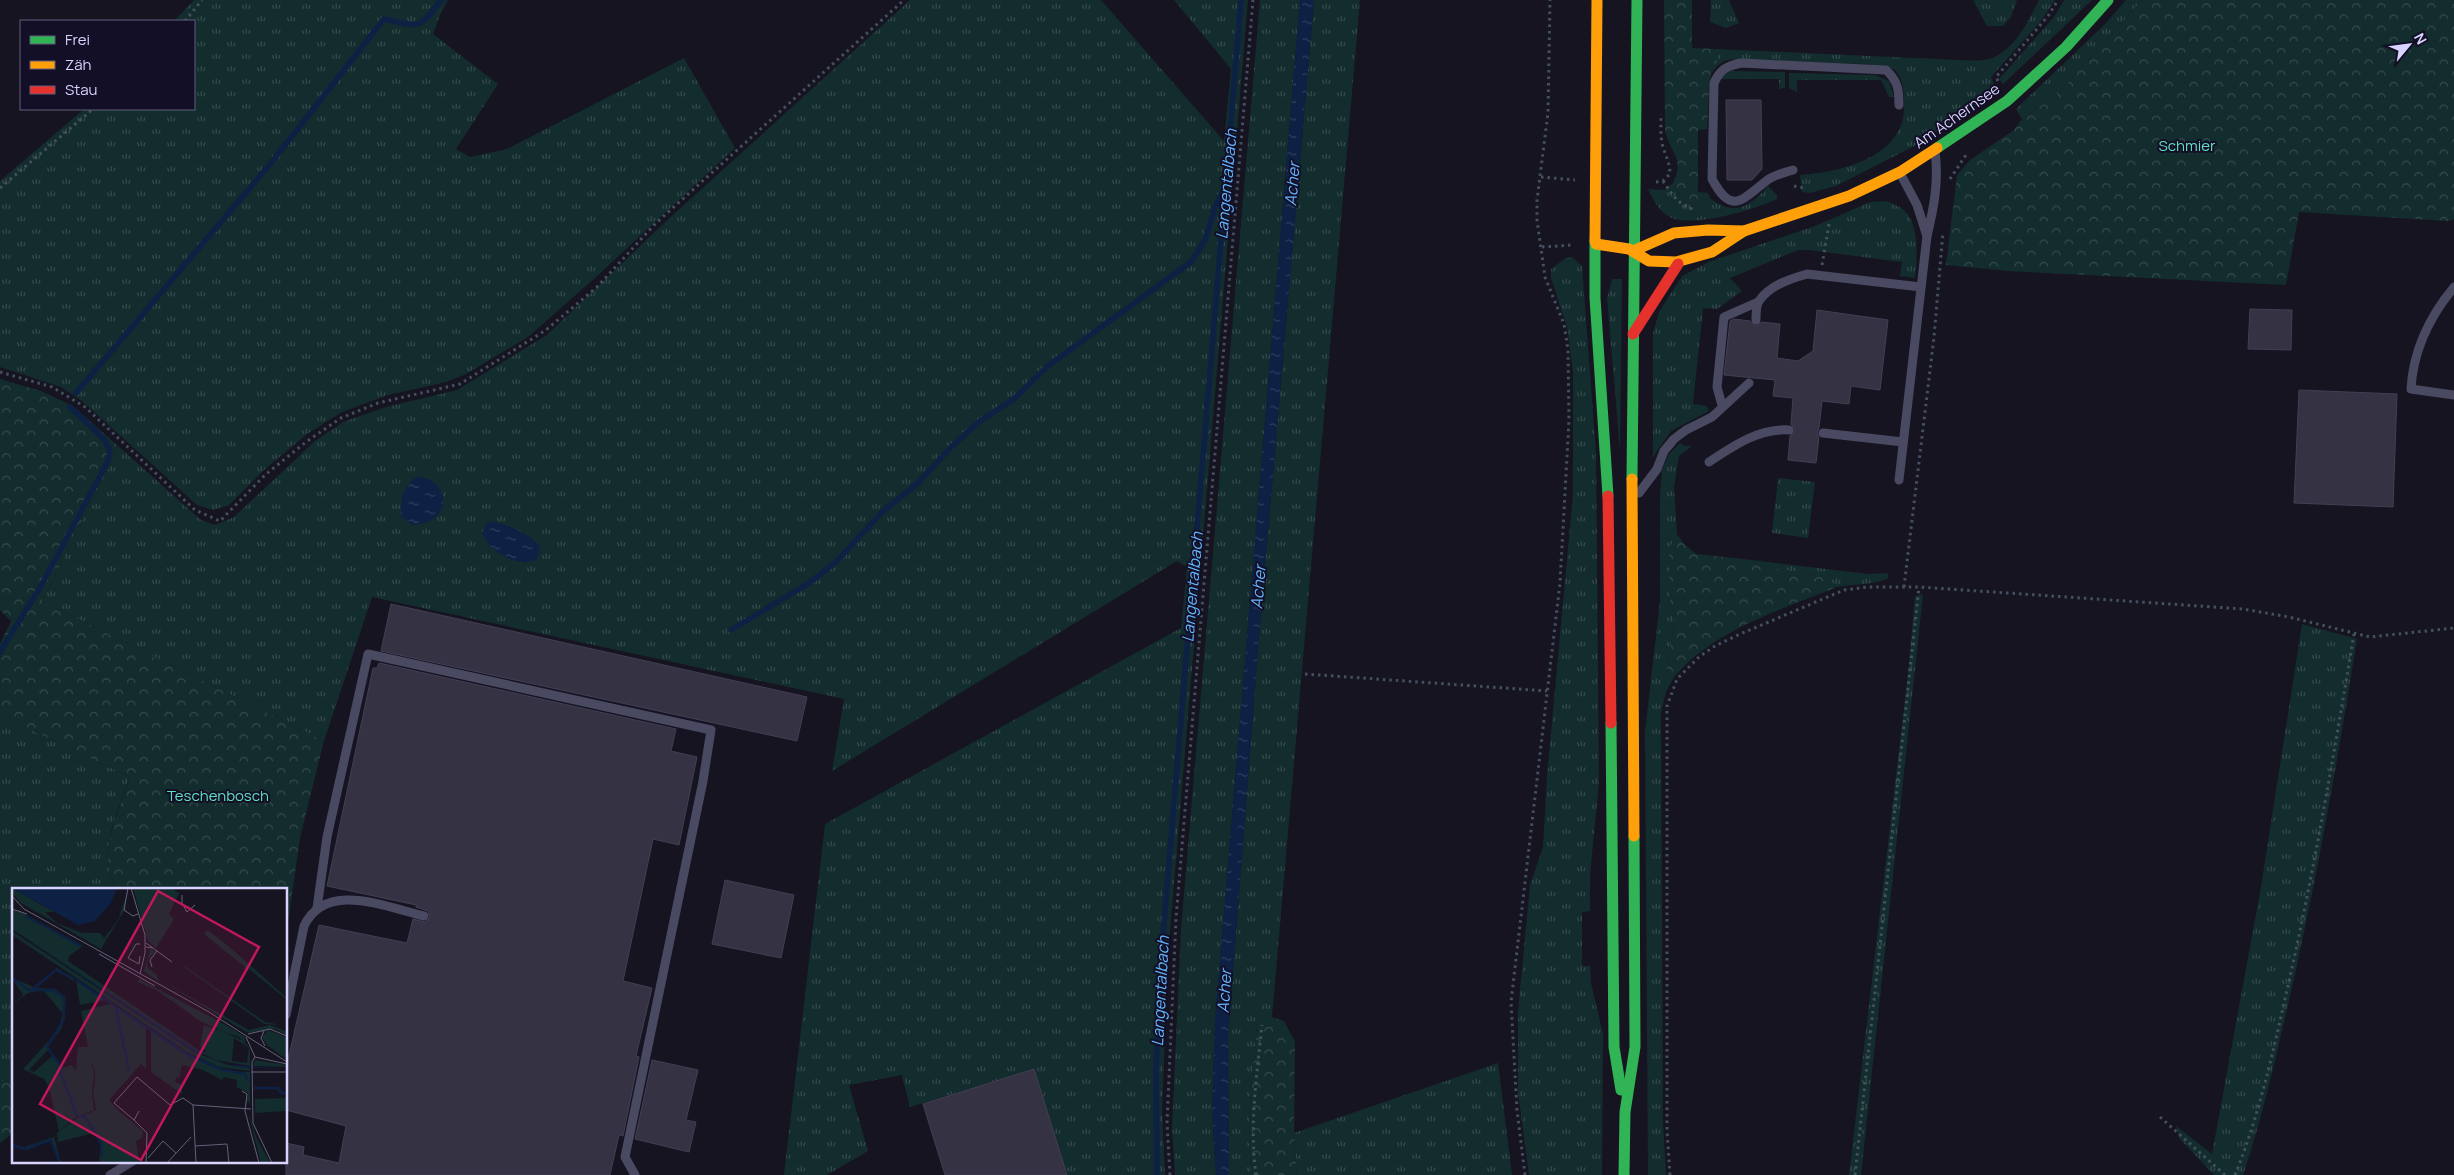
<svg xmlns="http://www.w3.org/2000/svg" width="2454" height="1175" font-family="Manrope,sans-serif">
  <defs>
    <pattern id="grass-tufts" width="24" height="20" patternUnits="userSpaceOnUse" patternTransform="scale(1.25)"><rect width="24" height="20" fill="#132c2d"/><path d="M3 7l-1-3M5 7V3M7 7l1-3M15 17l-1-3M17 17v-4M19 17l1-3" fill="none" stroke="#354a4c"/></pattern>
    <pattern id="forest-crowns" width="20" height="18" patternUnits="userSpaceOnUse" patternTransform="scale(1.25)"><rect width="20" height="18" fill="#132c2d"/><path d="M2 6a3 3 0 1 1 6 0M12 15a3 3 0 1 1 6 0" fill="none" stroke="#354a4c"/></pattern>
    <pattern id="water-ripples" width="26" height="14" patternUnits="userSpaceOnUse" patternTransform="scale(1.25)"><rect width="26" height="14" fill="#0d2144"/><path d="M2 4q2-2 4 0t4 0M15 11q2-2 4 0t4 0" fill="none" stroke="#304060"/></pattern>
  </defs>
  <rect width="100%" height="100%" fill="#161421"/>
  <g fill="url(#grass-tufts)">
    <polygon points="194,0 448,0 440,15 433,34 498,84 456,149 470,157 507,149 684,58 735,148 596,277 528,337 466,374 446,382 388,395 342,412 307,434 264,470 229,505 213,510 197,505 82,401 61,387 0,367 0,181 84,109 194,109 194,21 174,21"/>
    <polygon points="910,0 1101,0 1224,141 1231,69 1174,0 1248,0 1168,955 1162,1112 1165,1175 1067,1175 1034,1069 910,1107 902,1075 849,1085 868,1151 827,1175 784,1175 825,824 1181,628 1187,567 1177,561 832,771 844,699 372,597 324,741 42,601 114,457 117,445 201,520 215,525 234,517 315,441 343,422 386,407 457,390 547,335 663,224"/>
    <polygon points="1260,0 1300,0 1215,1021 1212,1111 1216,1175 1175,1175 1172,1128 1181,929"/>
    <path d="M1314,0H1360L1272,1017L1257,1023C1253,1072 1245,1125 1252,1175H1229L1228,1037L1259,636Z"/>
    <polygon points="1711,0 1729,0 1739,23 1726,28 1710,22"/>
    <polygon points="1973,0 2017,0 2011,17 2003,26 1987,26"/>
    <path d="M2039,0H2055L2041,21L1991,77L1998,92L1922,142L1836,186L1810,193L1802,192L1800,175C1841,172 1905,157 1904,106C1904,92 1904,81 1895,70L1885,66L1863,64L1733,59L1724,61L1717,66V49L1956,60C1966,60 1982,62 1992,58C2015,49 2029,20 2039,0Z"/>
    <polygon points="2064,0 2092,0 2003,84 1999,79 2054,17"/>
    <polygon points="2126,0 2142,0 2058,94 2022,119 2016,109 2106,23"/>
    <polygon points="1731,71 1785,72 1785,88 1779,89 1779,79 1719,79"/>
    <polygon points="1789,73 1875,75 1889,81 1894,97 1889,97 1881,80 1797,80 1797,92 1789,88"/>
    <path d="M1673,183L1681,199L1694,207L1710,198C1734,217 1750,207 1768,186L1777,195V199C1753,210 1697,227 1672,218C1660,213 1653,200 1648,189L1664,190Z"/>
    <path d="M1886,201C1894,204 1904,208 1909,216C1919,232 1917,260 1915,278L1900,276L1902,262L1809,250H1798L1730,278L1742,291L1717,309L1703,308L1693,404L1707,406L1709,411L1671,431L1653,457V333L1659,312L1682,276L1711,261L1815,226L1870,202Z"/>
    <polygon points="1572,257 1582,266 1596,453 1599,782 1590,875 1590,911 1582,912 1582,966 1590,966 1591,983 1603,1034 1602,1175 1529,1175 1518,1092 1518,1011 1530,885 1543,847 1547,777 1573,494 1573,372 1567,327 1551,278 1551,269 1566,258"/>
    <polygon points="1612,279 1622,279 1620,450 1607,298"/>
    <polygon points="1680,443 1685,446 1692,446 1679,456 1674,487 1677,534 1669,549 1669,598 1675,615 1667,675 1674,677 1666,692 1661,712 1663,1122 1666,1175 1648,1175 1645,732 1660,601 1660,496 1662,470 1669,454"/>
    <polygon points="1778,478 1815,482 1808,538 1772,533"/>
    <path d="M1752,560L1868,574L1888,573V578C1876,585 1852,584 1837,587L1828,578L1758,565Z"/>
    <polygon points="1923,594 1861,1175 1849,1175 1908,674 1915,596"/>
    <path d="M2302,624L2357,639C2338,758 2317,878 2290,996C2276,1056 2263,1116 2243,1175H2214L2179,1138L2176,1126L2212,1154L2261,887Z"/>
    <path d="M0,715L130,777C118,811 95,855 117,889H14V1071L0,1083Z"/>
    <polygon points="1498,1063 1512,1175 1297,1175 1294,1133"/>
  </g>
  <g fill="url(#forest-crowns)">
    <path d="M1664,0H1692V48L1717,49V66L1711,74L1709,89L1707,129L1698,130V192L1708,193L1710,198L1694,207L1681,199L1673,183C1686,157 1669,154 1665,129Z"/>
    <polygon points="2142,0 2454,0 2454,219 2448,221 2299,212 2286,285 2009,271 1946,265 1957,175 1970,160 2014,130 2022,119 2058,94"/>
    <path d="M0,379L41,391L73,406L117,445L114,457L42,601L324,741L300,838L286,936V889H117C95,854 119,812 130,777L0,715V644L11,621L0,610Z"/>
    <path d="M1677,534L1684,544L1696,554L1752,560L1758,565L1828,578L1837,587C1781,610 1715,629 1674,677L1667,676L1675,615L1669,598V549Z"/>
    <path d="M1272,1017L1284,1021L1295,1042L1294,1133L1297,1175H1252C1245,1125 1253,1072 1257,1022Z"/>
    <polygon points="14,1071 14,1132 0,1143 0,1083"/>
  </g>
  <g fill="url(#water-ripples)">
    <polygon points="1300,0 1314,0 1259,636 1228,1037 1229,1175 1216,1175 1212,1111 1215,1021"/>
    <path d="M416,477C449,476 457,523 412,525L401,516C400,498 402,489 416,477Z"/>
    <path d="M493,522C505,523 538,537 540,549L537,559C518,569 489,552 482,533L487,523Z"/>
  </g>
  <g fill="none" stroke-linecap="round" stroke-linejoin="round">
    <g stroke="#0d2144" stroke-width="5.5">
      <path d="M76,393L271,163L384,19C419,27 419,30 441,0"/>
      <polyline points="731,630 809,583 837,561 882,512 918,483 952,446 980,421 1014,399 1049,365 1191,262 1205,240 1215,208 1225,186"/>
      <polyline points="0,652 41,586 108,461 110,450 104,439 70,407"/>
      <polyline points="1157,1175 1156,1068 1164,923 1241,0"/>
    </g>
  </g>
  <g fill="#343243" stroke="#433f54">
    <polygon points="1726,100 1761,100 1762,169 1752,180 1727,180"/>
    <polygon points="2250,309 2292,310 2291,350 2248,349"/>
    <polygon points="1817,310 1888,320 1880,390 1851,386 1849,404 1822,401 1819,428 1817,433 1819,437 1816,463 1788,460 1790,436 1795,430 1791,424 1793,398 1773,396 1775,380 1724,375 1730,321 1734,319 1750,321 1756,326 1762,322 1780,324 1777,358 1798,361 1813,351"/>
    <polygon points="2299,390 2397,394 2393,507 2294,503"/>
    <polygon points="391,604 807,697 797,741 381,651"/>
    <polygon points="379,663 676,729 671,751 697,757 679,845 653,839 623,981 652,988 636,1056 639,1057 623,1136 619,1135 610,1175 286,1175 286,1143 304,1147 303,1155 339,1163 346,1126 286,1110 286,1068 319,925 407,943 413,919 425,922 430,917 428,911 416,907 416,905 327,886 373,668 377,668"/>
    <polygon points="725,880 794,895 781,958 712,944"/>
    <polygon points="652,1060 698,1070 686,1120 696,1122 689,1152 635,1139"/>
    <polygon points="1034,1069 1067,1175 945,1175 923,1104"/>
  </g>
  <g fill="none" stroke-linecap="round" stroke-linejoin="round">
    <g stroke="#44505f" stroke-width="3" stroke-dasharray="2.5 4" stroke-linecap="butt">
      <polyline points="185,21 202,0"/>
      <polyline points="1998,81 1996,77 2048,16 2058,0"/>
      <polyline points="1541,177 1575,180"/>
      <polyline points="1950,179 1966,155"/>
      <path d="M1663,181C1671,193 1678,205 1693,209"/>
      <path d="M1656,182L1663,181L1670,174C1670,163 1666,157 1663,147C1660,136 1661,125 1661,114"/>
      <polyline points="1794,186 1804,188"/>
      <polyline points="0,188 93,109"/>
      <polyline points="1542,247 1572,245"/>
      <polyline points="1822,265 1829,224"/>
      <polyline points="0,372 52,387 85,407 195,510 220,521 265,475 306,442 341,418 378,403 460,384 546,330 597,287 656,223 904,0"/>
      <polyline points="1904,587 1934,337 1943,232"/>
      <polyline points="1305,674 1547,691"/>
      <polyline points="2160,1117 2225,1175"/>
      <polyline points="1170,1175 1167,1123 1176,918 1253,0"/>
      <path d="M1256,1175C1249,1126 1257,1074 1262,1025"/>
      <polyline points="1525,1175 1517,1110 1511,1002 1560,583 1569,420 1568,350 1564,324 1545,277 1537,220 1537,200 1548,113 1550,0"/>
      <polyline points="1670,1175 1667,1130 1667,706 1677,679 1699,657 1715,646 1738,635 1844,590 1868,587 1919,587 2243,609 2289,617 2370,637 2454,628"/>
      <polyline points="1855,1175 1919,587"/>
      <path d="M2235,1175C2259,1116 2273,1052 2287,990C2314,872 2334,753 2354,634"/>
    </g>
    <g stroke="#4a4962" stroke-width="9">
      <path d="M1793,170C1784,173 1772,175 1765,182C1740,202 1731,214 1712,179L1714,83C1720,70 1726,66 1741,63L1886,70C1898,81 1899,90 1899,105"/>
      <path d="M1900,173L1917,205L1927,236C1934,207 1939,181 1935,151"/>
      <path d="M2454,287C2430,316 2413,351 2411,389L2454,395"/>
      <path d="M1756,320C1756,314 1756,305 1759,301C1770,285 1790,279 1807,274L1921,287"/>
      <polyline points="1722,405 1717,387 1724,317 1758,302"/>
      <polyline points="1823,433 1903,442"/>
      <path d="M1709,462C1733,446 1759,428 1789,430"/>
      <polyline points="1899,480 1927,236"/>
      <polyline points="1639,493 1657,469 1664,451 1674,439 1686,430 1712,417 1749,383"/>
      <polyline points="317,908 327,837 368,654 711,730 703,781 625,1157 635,1175"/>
      <path d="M286,1015L304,926C326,880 385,907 424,916"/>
      <polyline points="110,1175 133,1161"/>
    </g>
    <g stroke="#30b455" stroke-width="11">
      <polyline points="1937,148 2007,101 2066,47 2108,0"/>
      <polyline points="1595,241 1595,298 1608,496"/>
      <polyline points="1632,479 1637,0"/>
      <polyline points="1611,723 1614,1047 1621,1090"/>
      <polyline points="1624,1175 1625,1112 1635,1047 1634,836"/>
    </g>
    <g stroke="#ff9f0a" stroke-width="11">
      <polyline points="1595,241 1597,0"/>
      <polyline points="1596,244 1629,249 1649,261 1676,262 1712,252 1744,231"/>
      <polyline points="1633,251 1674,233 1708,230 1744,231 1849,196 1900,172 1937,148"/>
      <polyline points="1632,479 1634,836"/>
    </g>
    <g stroke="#e5322d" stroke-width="11">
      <polyline points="1633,334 1678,264"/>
      <polyline points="1608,496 1611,723"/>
    </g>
  </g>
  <g text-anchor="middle" stroke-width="4" stroke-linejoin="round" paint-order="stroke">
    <g font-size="15" fill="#d9d4ff" stroke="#130f26">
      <text transform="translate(1957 116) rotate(-35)" y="5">Am Achernsee</text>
    </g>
    <g font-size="15" fill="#5fe0c0" stroke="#130f26">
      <text x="2187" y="151">Schmier</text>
      <text x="218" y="801">Teschenbosch</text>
    </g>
    <g font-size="16" font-style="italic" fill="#62b6ff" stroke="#130f26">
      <text transform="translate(1226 184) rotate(-85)" y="6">Langentalbach</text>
      <text transform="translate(1292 184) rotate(-85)" y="6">Acher</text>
      <text transform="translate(1192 587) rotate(-85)" y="6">Langentalbach</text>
      <text transform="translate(1258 587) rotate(-85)" y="6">Acher</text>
      <text transform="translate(1160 991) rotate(-87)" y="6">Langentalbach</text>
      <text transform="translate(1224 991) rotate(-86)" y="6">Acher</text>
    </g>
  </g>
  <g transform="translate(12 888)">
    <rect width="275" height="275" fill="#161421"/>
    <path d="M0,22L11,25L71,58L57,68L56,73L188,163L195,164L188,158L192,137L227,149L238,160V178L204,172L176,159L0,41ZM222,150L237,160L235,175L220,173ZM196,42L221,62L275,110V112L236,80L230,81L233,79L192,46ZM0,43L182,164L216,177L238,180V183L207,179L175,164L0,47ZM138,61L144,63L136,71L135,79L145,87L147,94L132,83ZM171,78V77L253,134L260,135L266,137L252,136ZM45,80L62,91V94L45,82L23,100L44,101L54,111L50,140L35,159L51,180L59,177L64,182L66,159H76L69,123L98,116L93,112L68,117L64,92L180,168L216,183L238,184V218L236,212L234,218L236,205L225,199V192L212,189L210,192L191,182L170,177L167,190L164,189L163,194L169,196L170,206L139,184V144L134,140V181L129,176L97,212L107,223L82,241L72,227L84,222L81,206L83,195V184L79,172L82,186L80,206L82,222L64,229L47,243L37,199L32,191L11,181L45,144L51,126L31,102L16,105L0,117L11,107L0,90L22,99ZM36,162L41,167L22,184L17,182ZM127,91L212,136L232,148L234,154L188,133L146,103L126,94ZM148,92L237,142L258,137L274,143L275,147L263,141L236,145ZM256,142L275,149V172L255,157L250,149ZM243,172L275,177V179L241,178ZM275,210V223L243,225V211ZM236,224L245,251L258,275H249ZM101,242L113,248L119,258L122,275H87L89,258L82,244ZM42,249L49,275L38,252L16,262L0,258V256L12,259Z" fill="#132c2d" fill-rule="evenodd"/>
    <path d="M0,0L42,24H33L45,35L70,45H88L92,50L106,32L114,8L113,21L89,61L9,15L0,5ZM121,0H159L167,5L157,26L162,31L144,60L136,53ZM107,223L131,243L130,250L124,253L127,275H122L119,259L113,248L101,242L87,252L82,245L46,254L45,245L66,229L72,227L82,241Z" fill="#132c2d"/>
    <path d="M105,0L99,15L83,33L66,37L2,1ZM0,41L191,167L222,177L275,181L227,179L182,164Z" fill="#0d2144"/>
    <path fill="none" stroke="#0d2144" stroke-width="2.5" d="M14,28L69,58M0,90L17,102H41L52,109V131L35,159L50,180L48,183L65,228M64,92L176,167L208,181L233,186L236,193M20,102L44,82L62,91M104,121L117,182M242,200H266L269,205H275M66,229L72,228L80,240L89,256L90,269M0,257L13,261L39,252L48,275"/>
    <path fill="none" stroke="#64617a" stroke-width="1" d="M116,0L112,22L121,28L126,26M119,0L133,47V65L128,86M170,7V15L175,24L183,17M0,8L12,21L197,124L275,174M0,21L15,26M134,55L141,60L134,59M128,56H124L116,70L127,76L128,68M141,60L160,74M87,66L143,98M140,79L138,72L145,63M252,143L249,150L253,158M236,146L258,141L275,148M234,149L243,169M239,184H275M230,203L235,206L233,223L247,275M181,217L184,275M127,223L122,232L135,245L134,275M122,232L102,215L125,189L158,217L171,210L181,217L239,221M183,258L215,256L217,275M136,270L151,253L164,265M155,275L179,249M260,275L241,235L240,174L243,169L275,176"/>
    <path fill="#c2185b" fill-opacity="0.15" stroke="#c2185b" stroke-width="2.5" d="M146,3L247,59L129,272L28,216Z"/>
    <rect width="275" height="275" fill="none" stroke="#d9d4ff" stroke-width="2.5"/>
  </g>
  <rect x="20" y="20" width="175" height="90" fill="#130f26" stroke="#625e7d"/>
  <rect x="30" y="36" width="25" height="8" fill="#30b455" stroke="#625e7d"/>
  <text x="65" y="45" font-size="15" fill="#d9d4ff">Frei</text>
  <rect x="30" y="61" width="25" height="8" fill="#ff9f0a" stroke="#625e7d"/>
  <text x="65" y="70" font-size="15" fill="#d9d4ff">Zäh</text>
  <rect x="30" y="86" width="25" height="8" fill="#e5322d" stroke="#625e7d"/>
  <text x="65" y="95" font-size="15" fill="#d9d4ff">Stau</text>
  <g transform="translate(2409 45) rotate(61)" stroke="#130f26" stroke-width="4" paint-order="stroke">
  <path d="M0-4L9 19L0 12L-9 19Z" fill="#d9d4ff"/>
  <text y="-8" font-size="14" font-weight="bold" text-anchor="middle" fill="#d9d4ff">N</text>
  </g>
</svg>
